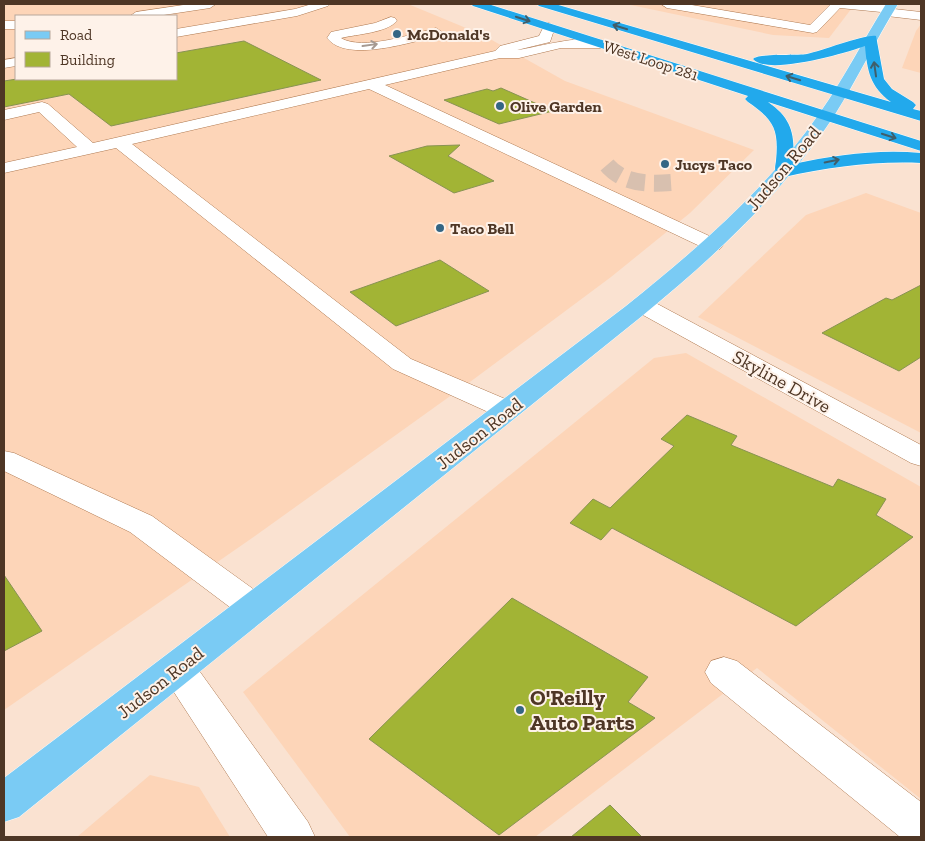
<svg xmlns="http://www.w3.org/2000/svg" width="925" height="841" font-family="'Zilla Slab',serif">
  <rect width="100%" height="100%" fill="#fae2d1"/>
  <g fill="#fdd5b8" fill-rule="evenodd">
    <path d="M4,4H408L483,35L565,81L754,150L690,213L611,277L474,379L255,536L4,710ZM16,16H176V79H16Z"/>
    <polygon points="626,4 855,4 829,38 773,35"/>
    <polygon points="921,24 921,73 902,68 916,31"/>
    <polygon points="866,193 921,213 921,433 698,317 806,215"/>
    <polygon points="686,353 921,487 921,799 757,668 535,837 350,837 243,692 654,358"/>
    <polygon points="150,775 199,787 230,837 77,837"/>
  </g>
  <g fill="#a2b435" stroke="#889353">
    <polygon points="244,41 321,80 111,126 69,94 4,107 4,81 17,79 176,79 176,53"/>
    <polygon points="501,88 553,111 499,124 444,100 487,89 493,91"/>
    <polygon points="460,145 448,156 494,181 454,193 389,156 427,146"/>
    <polygon points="440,260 489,291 396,326 350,292"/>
    <polygon points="921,285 921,357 899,371 822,333 886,298 892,300"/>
    <polygon points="687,415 737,436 731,445 833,487 838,479 886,499 876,515 913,537 796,626 612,528 601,540 570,523 593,499 610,508 674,446 661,439"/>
    <polygon points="4,575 42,631 4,651"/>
    <polygon points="512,598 648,677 628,702 655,718 499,835 369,739"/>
    <polygon points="610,805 642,837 571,837"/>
  </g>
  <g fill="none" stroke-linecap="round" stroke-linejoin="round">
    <path stroke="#d8c0af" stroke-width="17" stroke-dasharray="17 9" stroke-linecap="butt" d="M607,165C625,186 653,184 679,182"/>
    <g stroke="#af7950" stroke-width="1">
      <g id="minor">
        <polygon points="190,4 216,4 210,8 157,16 130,16 136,12"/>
        <polygon points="312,4 330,4 328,6 297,16 176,37 176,29 295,9"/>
        <polygon points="661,4 686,4 810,25 831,4 871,4 888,5 894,9 921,12 921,20 887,16 881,12 840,8 817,32 813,33 667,8"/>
        <path d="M391,17L395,18L397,21C386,33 358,34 341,38C362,51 413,34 436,28L442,32L441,35C414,41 347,64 327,38L331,32L375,23Z"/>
        <rect x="4" y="21" width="12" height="8"/>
        <path d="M549,23L555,27L550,42L517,50C535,48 596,30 608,44L601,48H561L519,58H500L385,85L720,241L723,245L720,249L713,251L706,249L369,89L132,144L411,359L517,404L521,410L517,416L507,418L497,416L393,369L116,148L4,173V163L77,147L39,112L4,120V110L42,102L48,104L93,143L495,51L500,46L539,36L545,24Z"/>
        <polygon points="16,58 16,66 4,68 4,60"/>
        <polygon points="642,298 650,300 921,445 921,466 911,463 634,310 630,305 634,300"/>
        <polygon points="4,451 14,453 152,516 267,599 272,608 267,617 255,621 243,617 130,532 4,471"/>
        <polygon points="177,654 190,658 308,822 315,837 268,837 159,669 164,658"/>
        <polygon points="724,657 737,661 921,802 921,837 900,837 711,683 705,672 711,661"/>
      </g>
    </g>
    <g stroke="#fff" stroke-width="1">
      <path id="major" d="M886,4H898C875,41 857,80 834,116C782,194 714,257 642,316L19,817L4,822V778L626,306C697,249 767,189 819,114C844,79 863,40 886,4Z"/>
    </g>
    <g stroke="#fff" stroke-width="1">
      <g id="highway">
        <path d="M471,4H488L921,141V151L768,102C793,119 795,136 793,164C836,155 878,149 921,153V163C874,161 830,167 784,177L778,176C774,171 775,167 776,161C779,129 774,120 748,102L745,99L748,96L473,6Z"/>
        <path d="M537,4H555L891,102C870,87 867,70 865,46C846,53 767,76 753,59C758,53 796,56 807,54C822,51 865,34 876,36L884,79L892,89L913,102L916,105L913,109L921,111V121L539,6Z"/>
      </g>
    </g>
    <use href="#minor" fill="#fff" fill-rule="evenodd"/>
    <use href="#major" fill="#7acbf4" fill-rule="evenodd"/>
    <use href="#highway" fill="#22a9ec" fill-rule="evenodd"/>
  </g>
  <defs><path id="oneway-shaft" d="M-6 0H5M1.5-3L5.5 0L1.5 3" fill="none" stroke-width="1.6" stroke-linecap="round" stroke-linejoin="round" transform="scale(1.25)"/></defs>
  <g stroke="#3f5e6b">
    <use href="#oneway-shaft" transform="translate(523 19) rotate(18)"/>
    <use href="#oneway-shaft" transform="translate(620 27) rotate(-163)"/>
    <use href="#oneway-shaft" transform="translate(875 69) rotate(-98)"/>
    <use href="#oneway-shaft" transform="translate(793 78) rotate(-163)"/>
    <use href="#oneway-shaft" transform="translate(889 136) rotate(18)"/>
    <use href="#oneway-shaft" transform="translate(832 161) rotate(-12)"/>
  </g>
  <use stroke="#a69a92" href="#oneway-shaft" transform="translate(370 45) rotate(-8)"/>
  <g fill="#346684" stroke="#fef2e9" stroke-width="2">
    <circle cx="397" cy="34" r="5"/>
    <circle cx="500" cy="106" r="5"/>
    <circle cx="665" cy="164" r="5"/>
    <circle cx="440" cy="228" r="5"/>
    <circle cx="520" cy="710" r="5"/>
  </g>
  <g text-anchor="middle" stroke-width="4" stroke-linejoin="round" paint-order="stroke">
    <g font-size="16" font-weight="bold" fill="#4e3625" stroke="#fef2e9" text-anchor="start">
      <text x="407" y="40">McDonald's</text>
      <text x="510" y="112">Olive Garden</text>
      <text x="675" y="170">Jucys Taco</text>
      <text x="450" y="234">Taco Bell</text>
    </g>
    <g font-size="16" fill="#4e3625" stroke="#fef2e9">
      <text transform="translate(651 60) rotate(18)" y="6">West Loop 281</text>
    </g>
    <g font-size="19" fill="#4e3625" stroke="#fef2e9">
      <text transform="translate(783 168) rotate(-50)" y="7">Judson Road</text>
      <text transform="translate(782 381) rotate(29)" y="7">Skyline Drive</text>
      <text transform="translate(479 433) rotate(-38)" y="7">Judson Road</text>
      <text transform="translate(160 682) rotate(-38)" y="7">Judson Road</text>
    </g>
    <g font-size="22" font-weight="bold" fill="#4e3625" stroke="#fef2e9" text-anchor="start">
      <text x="530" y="705">O'Reilly<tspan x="530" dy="25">Auto Parts</tspan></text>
    </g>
  </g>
  <rect width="925" height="841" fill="none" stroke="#4e3625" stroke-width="10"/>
  <rect x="15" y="15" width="162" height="65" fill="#fef2e9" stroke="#b8a79b"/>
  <rect x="25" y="31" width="25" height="8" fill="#7acbf4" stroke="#b8a79b"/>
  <text x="60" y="40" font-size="15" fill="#4e3625">Road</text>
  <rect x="25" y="52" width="25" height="15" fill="#a2b435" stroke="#b8a79b"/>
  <text x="60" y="65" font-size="15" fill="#4e3625">Building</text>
</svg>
